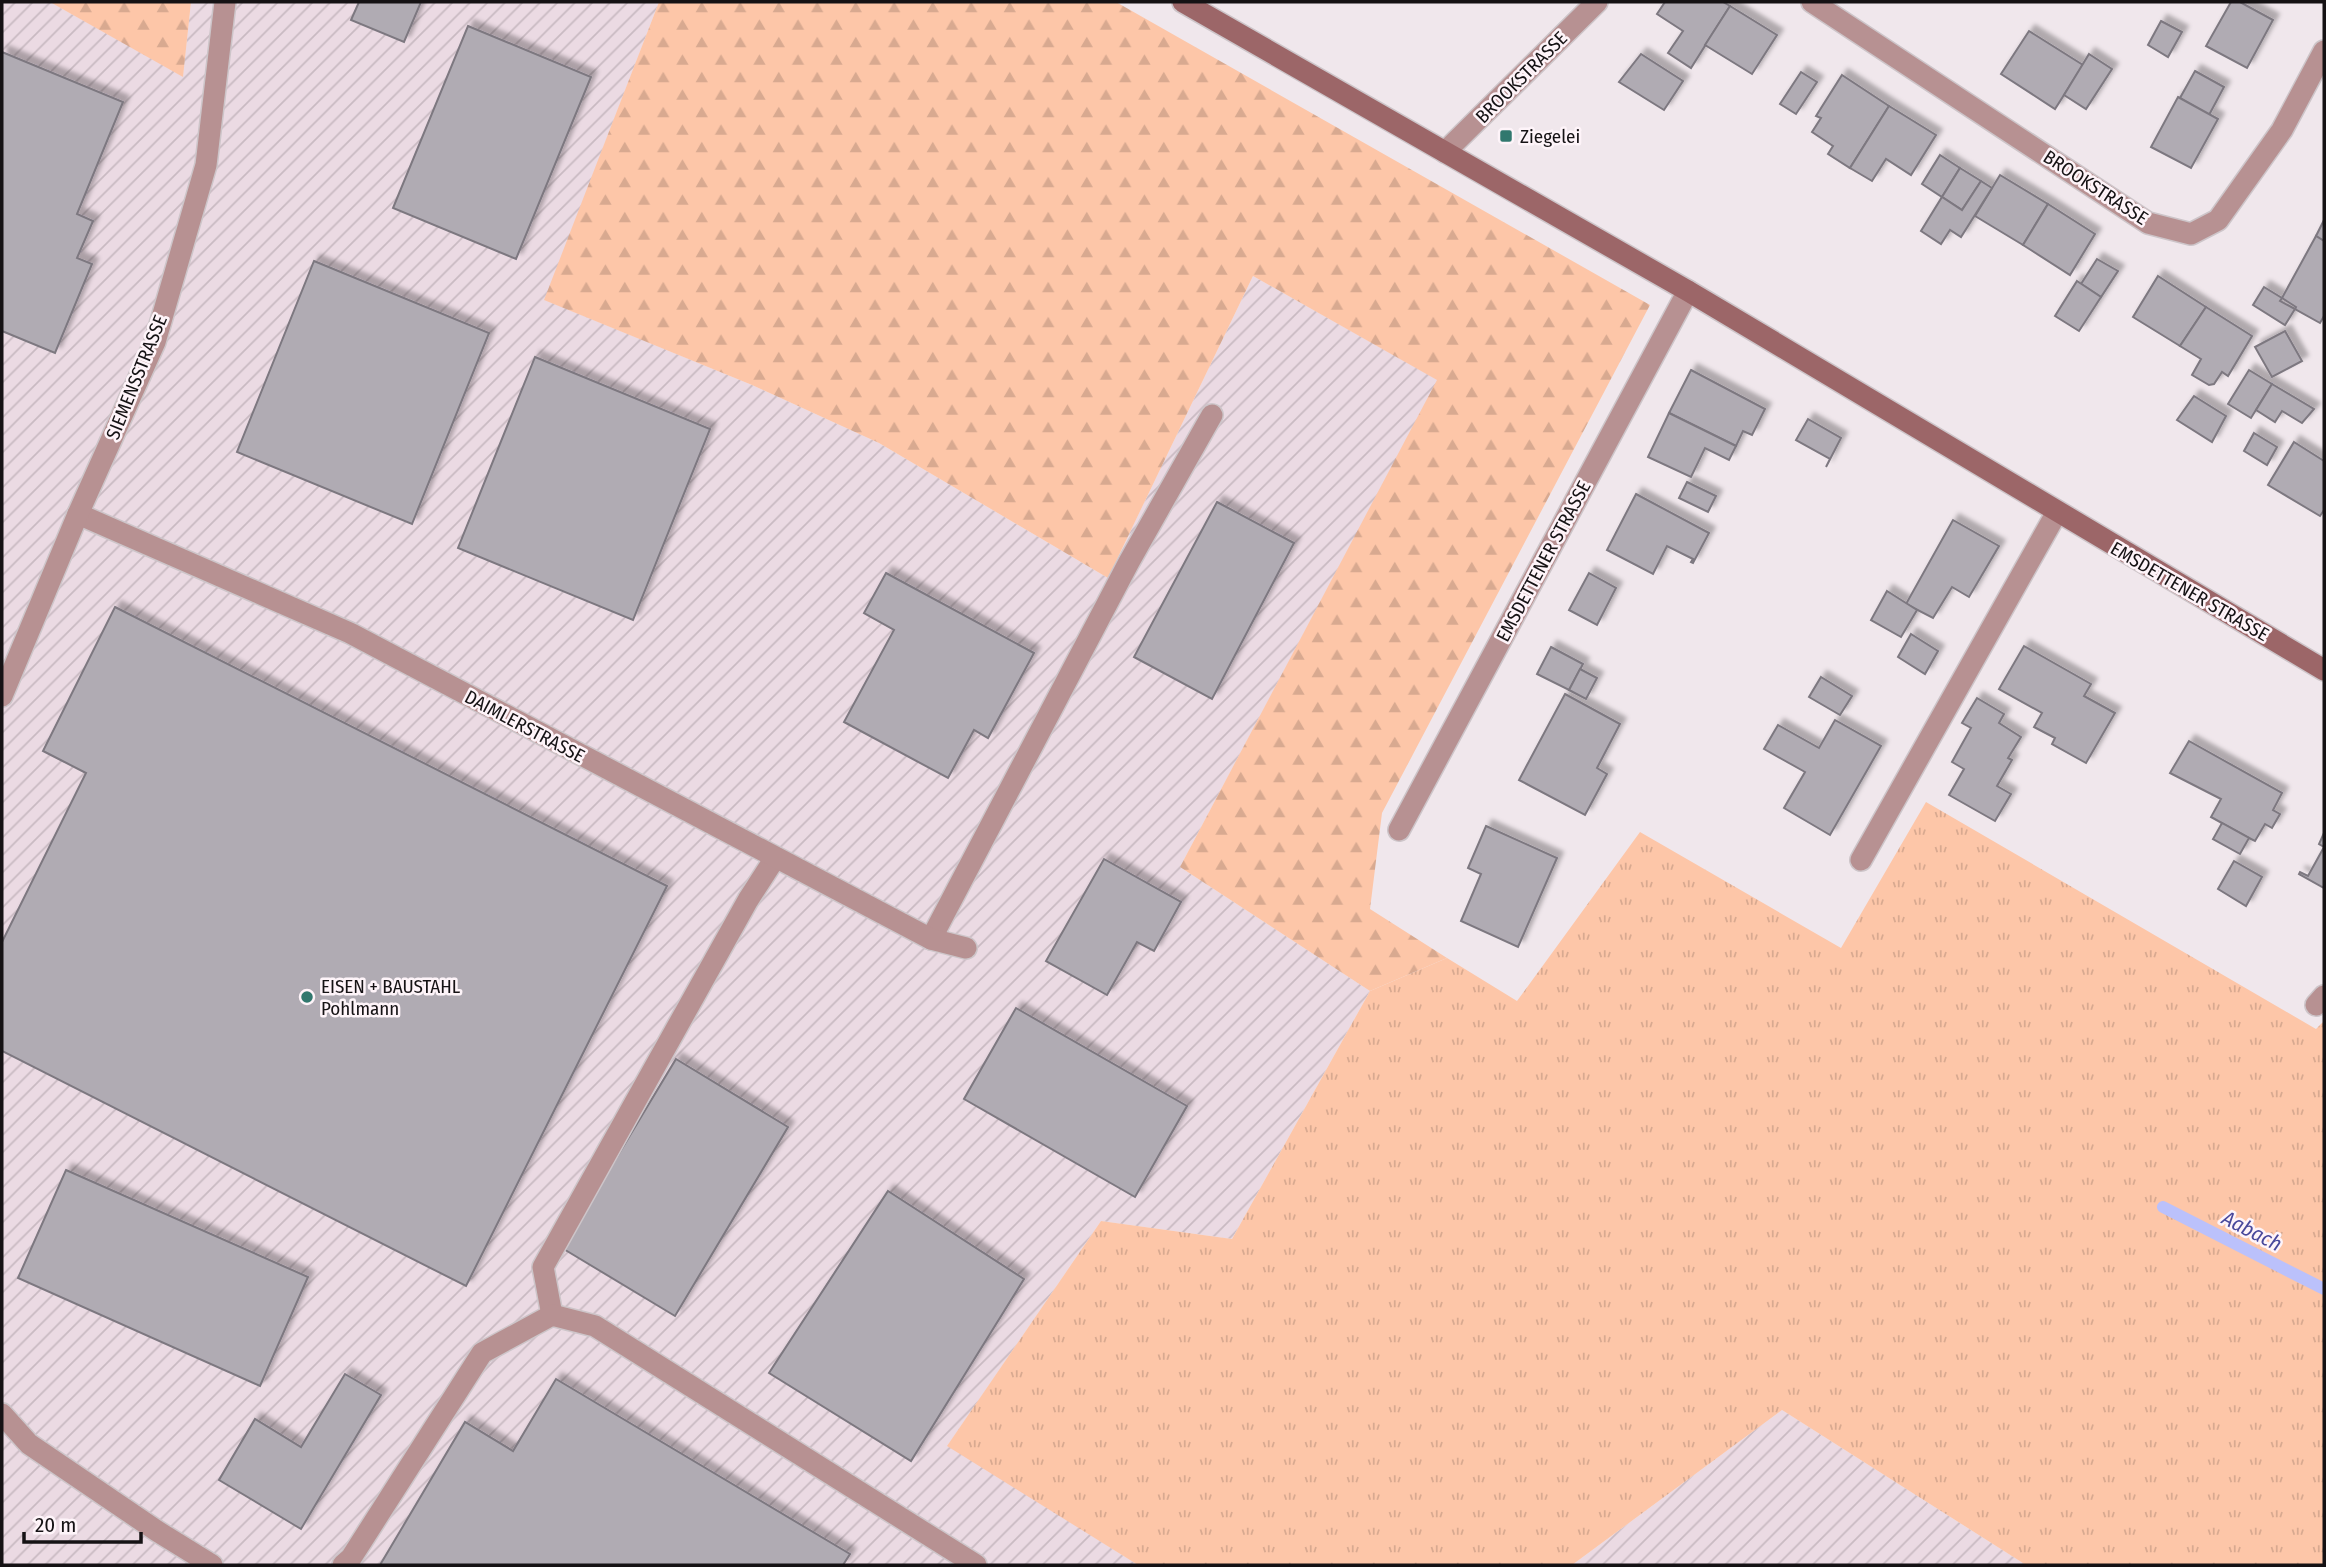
<svg xmlns="http://www.w3.org/2000/svg" width="2326" height="1567" font-family="'Fira Sans Condensed',sans-serif">
  <defs>
    <pattern id="industrial-furrows" width="10" height="10" patternUnits="userSpaceOnUse" patternTransform="scale(1.75)"><rect width="10" height="10" fill="#ebdae3"/><path d="M-1 1l2-2M0 10L10 0M9 11l2-2" fill="none" stroke="#c9bac2"/></pattern>
    <pattern id="grass-tufts" width="24" height="20" patternUnits="userSpaceOnUse" patternTransform="scale(1.75)"><rect width="24" height="20" fill="#fdc6a8"/><path d="M3 7l-1-3M5 7V3M7 7l1-3M15 17l-1-3M17 17v-4M19 17l1-3" fill="none" stroke="#d8a990"/></pattern>
    <pattern id="forest-firs" width="22" height="20" patternUnits="userSpaceOnUse" patternTransform="scale(1.75)"><rect width="22" height="20" fill="#fdc6a8"/><path d="M5 1l3.5 6h-7zM16 11l3.5 6h-7z" fill="#d8a990"/></pattern>
    <filter id="shadow"><feDropShadow dx="6" dy="-6" stdDeviation="2" flood-color="#0004"/></filter>
  </defs>
  <rect width="100%" height="100%" fill="#f0e7ec"/>
  <g fill="url(#industrial-furrows)">
    <polygon points="2,2 50,2 183,76 191,2 659,2 545,300 752,385 879,443 1108,578 1253,276 1438,380 1180,867 1370,991 1232,1239 1101,1221 948,1445 1138,1565 2,1565"/>
    <polygon points="1782,1410 2026,1565 1572,1565"/>
  </g>
  <polygon fill="url(#grass-tufts)" points="1926,802 2316,1029 2324,1021 2324,1565 2026,1565 1782,1410 1572,1565 1138,1565 947,1446 1101,1221 1232,1239 1370,991 1447,958 1517,1001 1640,832 1841,948"/>
  <g fill="url(#forest-firs)">
    <polygon points="50,2 191,2 183,77"/>
    <polygon points="659,2 1116,2 1650,305 1382,813 1370,909 1447,958 1370,991 1180,867 1437,380 1253,276 1108,578 879,443 752,385 544,300"/>
  </g>
  <g fill="none" stroke-linecap="round" stroke-linejoin="round">
    <polyline stroke="#bbc1fb" stroke-width="12" points="2163,1207 2324,1289"/>
  </g>
  <g fill="#b0abb3" stroke="#7d7880" stroke-width="2" filter="url(#shadow)">
    <polygon points="359,2 421,2 404,42 351,20"/>
    <polygon points="1665,2 1723,2 1730,6 1691,68 1668,53 1683,31 1657,14"/>
    <polygon points="2231,2 2240,2 2273,20 2247,68 2206,46"/>
    <polygon points="1730,6 1777,35 1752,74 1705,45"/>
    <polygon points="2161,21 2182,32 2168,57 2148,45"/>
    <polygon points="468,26 591,77 516,259 393,208"/>
    <polygon points="2029,31 2083,65 2055,109 2001,74"/>
    <polygon points="2,52 123,102 77,214 93,221 77,258 92,264 55,353 2,331"/>
    <polygon points="1641,54 1683,81 1664,110 1619,82"/>
    <polygon points="2089,54 2112,69 2086,109 2064,95"/>
    <polygon points="2195,71 2224,87 2209,115 2180,98"/>
    <polygon points="1801,72 1817,82 1796,114 1780,104"/>
    <polygon points="1842,75 1889,106 1850,168 1828,154 1833,146 1812,132 1821,118 1816,116"/>
    <polygon points="2178,97 2218,119 2191,168 2151,147"/>
    <polygon points="1889,106 1936,135 1911,175 1886,159 1872,181 1850,168"/>
    <polygon points="1940,155 1960,168 1942,197 1922,184"/>
    <polygon points="1960,168 1981,181 1962,210 1942,197"/>
    <polygon points="2000,175 2048,204 2023,245 1975,216"/>
    <polygon points="1981,181 1992,188 1961,237 1950,230 1941,244 1921,231 1942,197 1962,210"/>
    <polygon points="2048,204 2095,234 2070,275 2023,245"/>
    <polygon points="2324,220 2324,241 2316,236"/>
    <polygon points="2316,236 2324,241 2324,316 2320,323 2295,309 2296,307 2282,298"/>
    <polygon points="2097,259 2118,271 2101,297 2081,284"/>
    <polygon points="314,261 489,333 412,524 237,452"/>
    <polygon points="2158,276 2206,307 2180,346 2133,317"/>
    <polygon points="2077,281 2101,297 2079,331 2055,316"/>
    <polygon points="2264,287 2282,298 2280,301 2295,309 2285,325 2253,305"/>
    <polygon points="2206,307 2252,336 2228,376 2222,372 2214,384 2209,385 2192,375 2201,359 2180,346"/>
    <polygon points="2285,331 2302,361 2272,377 2255,347"/>
    <polygon points="535,357 710,429 633,620 458,548"/>
    <polygon points="1691,370 1765,409 1752,435 1743,431 1736,446 1669,413"/>
    <polygon points="2249,370 2272,384 2251,418 2228,404"/>
    <polygon points="2272,384 2314,409 2302,423 2282,411 2275,422 2256,410"/>
    <polygon points="2194,396 2226,416 2212,442 2177,420"/>
    <polygon points="1669,413 1736,446 1729,460 1705,448 1691,477 1648,457"/>
    <polygon points="1808,419 1841,438 1826,467 1830,459 1796,440"/>
    <polygon points="2254,433 2277,447 2267,465 2244,451"/>
    <polygon points="2294,442 2324,461 2324,510 2320,516 2268,485"/>
    <polygon points="1687,482 1716,496 1708,512 1679,498"/>
    <polygon points="1636,494 1709,533 1693,563 1691,562 1693,559 1667,546 1653,574 1607,550"/>
    <polygon points="1217,502 1294,543 1212,699 1134,657"/>
    <polygon points="1953,520 1999,546 1969,597 1952,587 1933,618 1906,604"/>
    <polygon points="886,573 1034,653 988,738 974,730 948,778 844,722 894,630 864,613"/>
    <polygon points="1589,573 1616,588 1597,625 1569,610"/>
    <polygon points="1887,591 1917,610 1901,637 1871,620"/>
    <polygon points="115,607 667,886 466,1286 2,1051 2,942 86,773 43,751"/>
    <polygon points="1911,634 1938,651 1925,674 1898,657"/>
    <polygon points="2024,646 2091,684 2084,696 2115,713 2086,763 2052,744 2055,738 2034,727 2042,713 1999,689"/>
    <polygon points="1551,647 1583,664 1569,690 1537,674"/>
    <polygon points="1580,669 1597,678 1586,699 1569,690"/>
    <polygon points="1821,677 1852,696 1840,715 1809,697"/>
    <polygon points="1565,694 1620,724 1597,768 1607,774 1585,815 1519,780"/>
    <polygon points="1977,698 2004,714 1999,723 2021,737 2008,758 2012,760 1997,786 2011,794 1995,821 1949,795 1964,769 1952,762 1971,728 1962,723"/>
    <polygon points="1835,720 1881,746 1830,835 1784,808 1805,772 1764,749 1778,725 1819,748"/>
    <polygon points="2189,741 2282,793 2273,810 2280,814 2272,828 2265,824 2255,841 2249,838 2211,817 2221,799 2170,773"/>
    <polygon points="2222,823 2249,838 2240,854 2213,839"/>
    <polygon points="1486,826 1557,858 1518,947 1461,921 1481,874 1468,868"/>
    <polygon points="2324,833 2324,888 2299,874 2300,872 2308,876 2324,847 2319,844"/>
    <polygon points="1104,859 1181,902 1154,951 1137,942 1107,995 1046,961"/>
    <polygon points="2234,861 2262,877 2246,906 2218,889"/>
    <polygon points="1016,1008 1187,1106 1135,1197 964,1099"/>
    <polygon points="676,1059 788,1127 675,1316 562,1248"/>
    <polygon points="66,1170 308,1277 260,1386 18,1278"/>
    <polygon points="888,1191 1024,1279 911,1461 769,1373"/>
    <polygon points="345,1374 381,1395 301,1529 219,1480 255,1419 301,1447"/>
    <polygon points="556,1379 850,1554 843,1565 380,1565 465,1422 513,1451"/>
  </g>
  <g fill="none" stroke-linecap="round" stroke-linejoin="round">
    <g stroke="#cdc5c9" stroke-width="24">
      <g id="lane">
        <polyline points="931,939 1129,562 1212,415"/>
        <polyline points="2316,1005 2324,996"/>
        <polyline points="552,1315 543,1267 748,900 775,858"/>
        <polyline points="343,1565 351,1558 482,1353 552,1315 595,1326 976,1565"/>
      </g>
    </g>
    <g stroke="#cdc5c9" stroke-width="24">
      <g id="street">
        <polyline points="1812,2 2148,223 2191,234 2218,220 2282,130 2324,51"/>
        <polyline points="1445,152 1597,2"/>
        <polyline points="78,514 350,633 931,939 966,948"/>
        <polyline points="2,696 78,514 155,342 206,165 225,2"/>
        <polyline points="1399,830 1688,291"/>
        <polyline points="1861,860 2057,512"/>
        <polyline points="2,1414 29,1444 157,1531 212,1565"/>
      </g>
    </g>
    <g stroke="#cdc5c9" stroke-width="24">
      <polyline id="secondary" points="1183,2 1688,291 2324,670"/>
    </g>
    <use href="#lane" stroke="#b79192" stroke-width="21"/>
    <use href="#street" stroke="#b79192" stroke-width="21"/>
    <use href="#secondary" stroke="#9c6668" stroke-width="21"/>
  </g>
  <g fill="#31786e" stroke="#fef4f9" stroke-width="2.5">
    <rect x="1499" y="129" width="14" height="14" rx="3.5"/>
    <circle cx="307" cy="997" r="7"/>
  </g>
  <g text-anchor="middle" stroke-width="5" stroke-linejoin="round" paint-order="stroke">
    <g font-size="19" fill="#151214" stroke="#fef4f9">
      <text transform="translate(1521 77) rotate(-45)" y="7">BROOKSTRASSE</text>
      <text transform="translate(2096 187) rotate(33)" y="7">BROOKSTRASSE</text>
      <text transform="translate(136 377) rotate(-68)" y="7">SIEMENSSTRASSE</text>
      <text transform="translate(1543 561) rotate(-62)" y="7">EMSDETTENER STRASSE</text>
      <text transform="translate(2190 591) rotate(30)" y="7">EMSDETTENER STRASSE</text>
      <text transform="translate(525 726) rotate(28)" y="7">DAIMLERSTRASSE</text>
    </g>
    <g font-size="19" fill="#151214" stroke="#fef4f9" text-anchor="start">
      <text x="1520" y="143">Ziegelei</text>
      <text x="321" y="993">EISEN + BAUSTAHL<tspan x="321" dy="22">Pohlmann</tspan></text>
    </g>
    <g font-size="21" font-style="italic" fill="#49489b" stroke="#fef4f9">
      <text transform="translate(2252 1231) rotate(27)" y="7">Aabach</text>
    </g>
  </g>
  <rect width="2326" height="1567" fill="none" stroke="#151214" stroke-width="7"/>
  <path d="M24 1532v10h117v-10" fill="none" stroke="#151214" stroke-width="3.5"/>
  <text x="35" y="1532" font-size="21" fill="#151214" stroke="#fef4f9" stroke-width="5" paint-order="stroke">20 m</text>
</svg>
